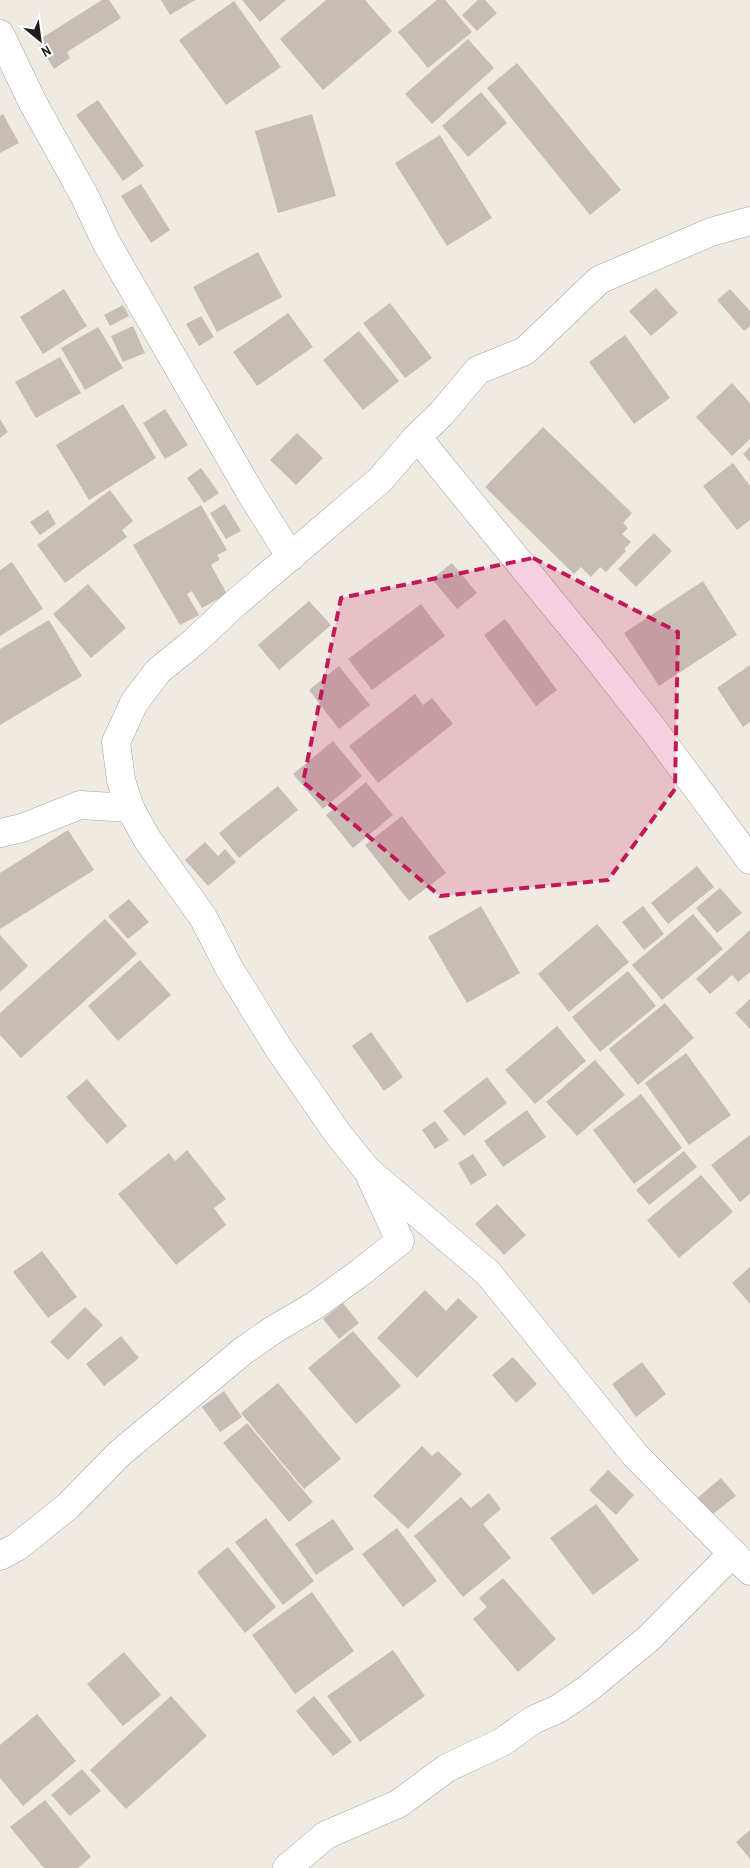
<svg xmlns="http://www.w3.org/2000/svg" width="750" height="1868" font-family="'Archivo Narrow',sans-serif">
  <rect width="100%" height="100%" fill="#efebe2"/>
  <g fill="#c7bdb5">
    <polygon points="102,0 109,0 121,18 67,52 70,58 54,69 37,41"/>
    <polygon points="161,0 195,0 170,15"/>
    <polygon points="242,0 286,0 260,22"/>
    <polygon points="326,0 365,0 392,31 323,90 280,39"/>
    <polygon points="437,0 445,0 472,32 428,68 398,32"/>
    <polygon points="478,0 485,0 497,13 477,31 462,15"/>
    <polygon points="234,1 281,67 226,105 179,40"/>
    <polygon points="468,39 494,68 432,124 405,94"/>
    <polygon points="517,63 621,190 590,215 487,88"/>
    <polygon points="481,92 507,123 468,157 442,126"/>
    <polygon points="98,100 144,166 123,181 76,115"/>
    <polygon points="3,114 19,143 0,153 0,116"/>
    <polygon points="312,114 336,196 278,213 255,131"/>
    <polygon points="440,135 492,218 447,246 395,163"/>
    <polygon points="141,184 170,230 151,243 121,196"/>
    <polygon points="258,252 282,297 217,332 193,287"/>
    <polygon points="656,288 678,313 651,336 629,311"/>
    <polygon points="64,289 87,326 43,354 20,317"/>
    <polygon points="730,289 750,311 750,326 744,331 717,300"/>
    <polygon points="390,303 432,358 405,378 363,323"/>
    <polygon points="123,305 129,316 110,326 104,315"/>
    <polygon points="288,313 313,347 257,386 233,352"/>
    <polygon points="201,316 214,337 199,346 186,324"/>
    <polygon points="133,326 145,353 123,362 111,336"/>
    <polygon points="98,327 123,368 85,390 61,348"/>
    <polygon points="359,331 399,381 363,410 323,360"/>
    <polygon points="625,335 670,398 634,424 589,362"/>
    <polygon points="60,357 81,393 36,418 15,382"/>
    <polygon points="732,383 750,403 750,439 732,456 696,417"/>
    <polygon points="123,404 156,458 89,500 56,445"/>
    <polygon points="165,409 188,445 165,459 143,423"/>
    <polygon points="0,419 8,432 0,438"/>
    <polygon points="543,427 632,513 623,523 628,528 622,534 631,542 624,549 626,551 606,572 600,567 591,577 581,567 574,574 485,487"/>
    <polygon points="297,433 323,458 296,485 270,460"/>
    <polygon points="750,447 750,462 743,454"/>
    <polygon points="733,463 750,486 750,520 737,530 703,486"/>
    <polygon points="201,468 219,493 204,503 187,478"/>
    <polygon points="110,490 133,521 122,530 127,537 65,583 37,545"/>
    <polygon points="225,504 241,531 226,539 210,513"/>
    <polygon points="201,505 227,550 217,555 220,559 211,565 227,594 202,608 192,591 187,594 199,615 180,625 133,545"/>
    <polygon points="48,510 56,524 40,535 30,522"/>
    <polygon points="654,533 672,551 636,587 618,569"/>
    <polygon points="12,562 43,609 0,636 0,570"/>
    <polygon points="452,563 477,593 457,609 432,579"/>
    <polygon points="703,581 737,635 659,686 624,633"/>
    <polygon points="88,584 126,628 91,658 53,614"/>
    <polygon points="309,601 331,625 279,670 258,645"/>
    <polygon points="421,604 445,636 372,690 348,659"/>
    <polygon points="505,619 557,690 536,706 484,635"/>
    <polygon points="49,620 82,676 0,725 0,649"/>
    <polygon points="750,665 750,722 743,727 717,688"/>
    <polygon points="339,666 370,705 339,729 309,690"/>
    <polygon points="415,694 423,705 432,698 453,724 378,783 349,746"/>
    <polygon points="333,741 362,776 323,809 293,774"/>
    <polygon points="366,782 393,815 353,848 326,815"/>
    <polygon points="278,786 298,810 239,858 219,833"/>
    <polygon points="402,816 446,873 409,901 365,845"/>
    <polygon points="68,830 94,870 0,929 0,873"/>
    <polygon points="205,842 218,856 225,849 236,862 208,886 185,860"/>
    <polygon points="697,866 714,887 668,924 651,903"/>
    <polygon points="720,888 742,913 717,933 696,908"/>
    <polygon points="129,899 149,922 128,939 108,916"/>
    <polygon points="481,906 520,973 467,1003 428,937"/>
    <polygon points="643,906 664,934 644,950 622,922"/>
    <polygon points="693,914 723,949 662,1000 632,965"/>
    <polygon points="105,919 137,954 21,1058 0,1035 0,1013"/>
    <polygon points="597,924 629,962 569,1012 538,974"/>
    <polygon points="750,930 750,972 738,982 732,975 710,994 696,979"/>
    <polygon points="0,935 28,966 0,992"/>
    <polygon points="140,960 171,995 118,1041 88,1006"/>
    <polygon points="628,971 656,1006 600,1052 572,1017"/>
    <polygon points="750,999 750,1029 735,1013"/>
    <polygon points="665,1003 694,1038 638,1085 609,1049"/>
    <polygon points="557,1026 586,1061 535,1104 505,1070"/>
    <polygon points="371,1032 403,1077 384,1091 352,1046"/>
    <polygon points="686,1053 731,1115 689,1145 645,1083"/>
    <polygon points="595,1060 625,1095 577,1136 546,1102"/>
    <polygon points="487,1077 507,1103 464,1136 443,1111"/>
    <polygon points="87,1079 127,1126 107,1144 66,1097"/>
    <polygon points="641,1094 682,1148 634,1184 593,1130"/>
    <polygon points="527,1110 546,1137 503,1167 484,1141"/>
    <polygon points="435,1121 449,1140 435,1149 422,1130"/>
    <polygon points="750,1135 750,1194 740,1202 711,1165"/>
    <polygon points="187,1150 226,1199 214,1208 226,1225 176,1265 118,1194 169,1153 175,1161"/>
    <polygon points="684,1151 697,1167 649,1205 636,1190"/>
    <polygon points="473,1154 487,1175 471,1185 458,1163"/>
    <polygon points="701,1175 733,1212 679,1258 647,1220"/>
    <polygon points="497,1204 526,1235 504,1255 475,1224"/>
    <polygon points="42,1251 77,1297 48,1318 13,1272"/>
    <polygon points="750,1267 750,1304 732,1283"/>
    <polygon points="425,1290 446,1311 458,1298 478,1317 417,1378 377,1338"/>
    <polygon points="343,1303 359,1323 339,1339 323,1319"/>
    <polygon points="85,1307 103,1325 68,1360 50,1342"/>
    <polygon points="353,1331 401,1386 356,1424 308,1368"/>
    <polygon points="121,1336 139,1358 104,1386 86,1364"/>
    <polygon points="513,1357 537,1384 516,1403 492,1375"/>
    <polygon points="642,1362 666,1394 636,1417 612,1384"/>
    <polygon points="278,1383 341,1459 304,1489 241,1413"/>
    <polygon points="224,1391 242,1417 220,1432 202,1407"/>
    <polygon points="247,1423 313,1502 289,1522 223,1443"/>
    <polygon points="422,1446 432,1456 438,1451 462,1474 408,1529 373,1496"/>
    <polygon points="608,1470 634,1495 616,1515 589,1490"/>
    <polygon points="721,1478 736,1496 709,1517 695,1500"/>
    <polygon points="489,1493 501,1509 483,1524 511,1558 463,1597 414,1536 461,1497 471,1508"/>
    <polygon points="596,1504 639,1560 593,1595 550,1538"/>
    <polygon points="266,1518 314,1581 283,1605 235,1542"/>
    <polygon points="333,1519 354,1549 316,1575 295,1544"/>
    <polygon points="397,1528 437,1581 403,1607 362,1554"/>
    <polygon points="228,1547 276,1607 245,1633 197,1572"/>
    <polygon points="503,1578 556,1639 518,1672 473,1619 487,1607 479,1598"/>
    <polygon points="312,1592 354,1651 295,1694 252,1635"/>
    <polygon points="393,1650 425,1696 360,1742 327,1696"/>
    <polygon points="124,1652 161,1695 123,1726 87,1684"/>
    <polygon points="171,1696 207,1736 126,1809 90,1770"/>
    <polygon points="314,1696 352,1742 333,1756 296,1711"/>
    <polygon points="37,1714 76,1761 23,1806 0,1778 0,1745"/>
    <polygon points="82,1769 101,1791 70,1816 51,1795"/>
    <polygon points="45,1800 91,1857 78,1868 44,1868 10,1827"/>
    <polygon points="750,1830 750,1859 736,1842"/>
  </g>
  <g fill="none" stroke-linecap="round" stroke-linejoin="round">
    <g stroke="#a4a4a4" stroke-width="29">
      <g id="minor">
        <polyline points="0,34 33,103 85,197 106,242 253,497 291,557"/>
        <polyline points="750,221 711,232 599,280 525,351 478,370 442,413 417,437 380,480 231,607 195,641 158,671 134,703 116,742 121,780 130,808 147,839 203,917 229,968 279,1049 338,1134 367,1170 488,1273 635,1455 750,1571"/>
        <polyline points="417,437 590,649 654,730 750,860"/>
        <polyline points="0,833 22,828 80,805 130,808"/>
        <polyline points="0,1556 17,1547 68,1506 120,1453 243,1351 273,1330 314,1306 361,1272 400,1241 371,1178"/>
        <polyline points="287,1868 326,1835 398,1804 447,1768 502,1742 533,1720 558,1709 586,1690 648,1639 733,1553"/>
      </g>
    </g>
    <use href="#minor" stroke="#fff" stroke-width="28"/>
  </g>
  <path fill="#c2185b" fill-opacity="0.2" stroke="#c2185b" stroke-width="4" stroke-dasharray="10 6" stroke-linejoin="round" d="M533,558L678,632L675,789L608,880L440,896L303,782L341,598Z"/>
  <g transform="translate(40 40) rotate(151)" stroke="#ffffff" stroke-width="4" paint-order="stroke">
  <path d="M0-4L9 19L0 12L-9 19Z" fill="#1d1d1d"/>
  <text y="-8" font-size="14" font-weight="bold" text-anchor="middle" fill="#1d1d1d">N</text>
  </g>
</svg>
